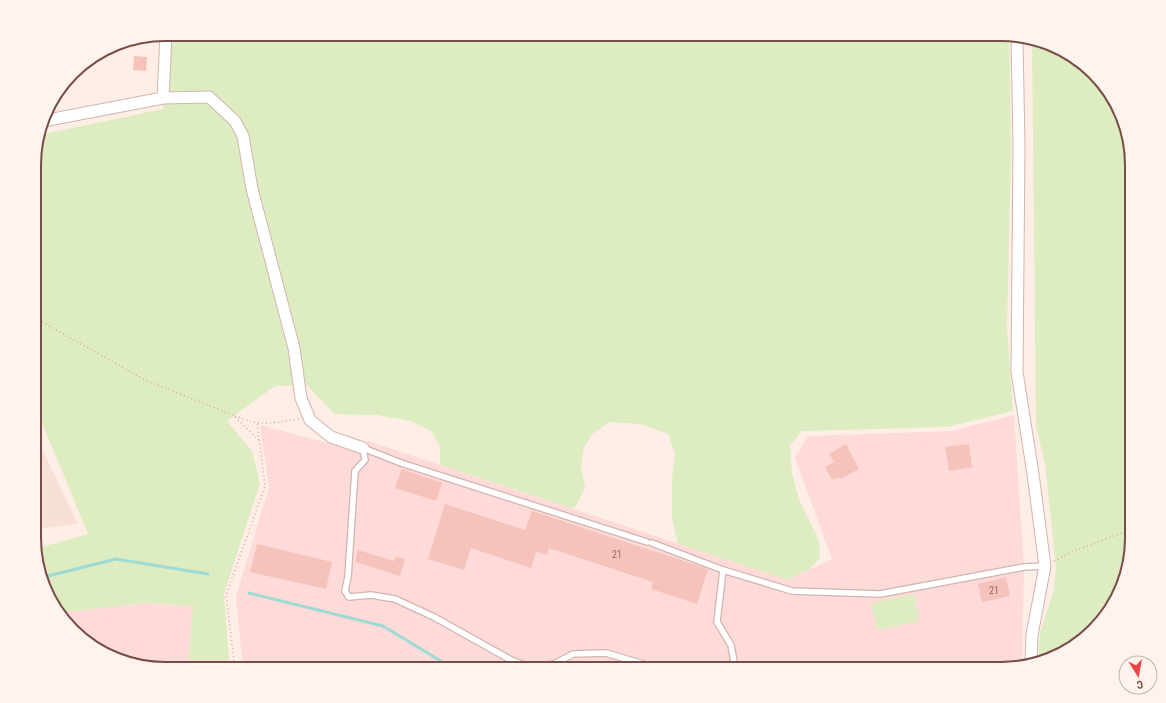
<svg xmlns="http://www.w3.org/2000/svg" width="1166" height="703" font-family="'Roboto Condensed',sans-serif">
  <rect width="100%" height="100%" fill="#feeee5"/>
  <polygon fill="#f8e0d6" points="35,434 78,524 35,529"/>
  <g fill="#fedad8">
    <polygon points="1014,415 1024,567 1022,665 1009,669 243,669 236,597 269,487 260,425 346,448 363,448 368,441 788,580 832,559 795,458 808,436 953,431"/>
    <polygon points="144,603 193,606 188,669 165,669 99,651 59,613"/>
  </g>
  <g fill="#deecc2">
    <polygon points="173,34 1001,34 1009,36 1011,153 1007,329 1013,411 947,427 802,431 790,445 792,474 799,499 819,541 820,558 810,569 788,580 678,544 672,520 672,479 675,454 668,434 640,424 610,422 592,434 584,448 581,467 585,488 574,509 440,465 440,447 431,431 411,421 377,415 334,414 307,385 275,386 227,421 252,451 260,483 224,594 230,669 188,669 193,606 144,603 59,613 56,610 35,555 35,549 88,534 35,406 35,148 39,135 163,109"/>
    <polygon points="1032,42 1067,52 1110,93 1132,156 1132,546 1114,604 1067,651 1038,660 1040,632 1053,593 1056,569 1045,464 1036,426"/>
    <polygon points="914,594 919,621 877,630 871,603"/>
  </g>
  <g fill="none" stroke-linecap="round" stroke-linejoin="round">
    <g stroke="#9edbd5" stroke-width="3">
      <polyline points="44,577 116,559 208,574"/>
      <polyline points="249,593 383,626 454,669"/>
    </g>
  </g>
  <g fill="#f5c3bb">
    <polygon points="134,56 147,57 146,71 133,70"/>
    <polygon points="846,444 859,469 840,479 839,477 832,480 825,467 834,462 829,454"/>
    <polygon points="969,444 972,467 949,471 945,447"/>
    <polygon points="402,469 442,483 436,501 395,488"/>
    <polygon points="445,504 525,530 532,511 708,569 697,604 651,589 653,582 549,548 547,555 536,552 531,568 471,548 464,570 428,559"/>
    <polygon points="257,544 332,562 326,589 250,572"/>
    <polygon points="358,550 394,561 396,556 405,559 400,576 355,562"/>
    <polygon points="1006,577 1010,596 982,602 978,584"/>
  </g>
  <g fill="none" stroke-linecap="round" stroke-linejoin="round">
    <g stroke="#d2b4ad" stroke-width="8">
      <g id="service">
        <polyline points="647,542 401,463 363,448 365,460 355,471 348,577 345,591 349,597 371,595 395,599 434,617 511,660 533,668 554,664 573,654 606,653 660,669"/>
        <polyline points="652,543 723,570 717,622 731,645 734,662 723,669"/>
        <polyline points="723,570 792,591 880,594 1024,567 1045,566"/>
      </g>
    </g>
    <g stroke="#d2b4ad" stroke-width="13">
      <g id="minor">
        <polyline points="1017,38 1019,146 1017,372 1033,474 1045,566 1032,635 1031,662"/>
        <polyline points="163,98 166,34"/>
        <polyline points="43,121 163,98 209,97 235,121 243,136 252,189 294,348 301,398 310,420 331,437 363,448"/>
      </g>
    </g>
    <g stroke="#daa69e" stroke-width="1.5" stroke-dasharray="1 3" stroke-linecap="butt">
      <polyline points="35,318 145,380 233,415 260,441"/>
      <polyline points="235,416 257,423 272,423 299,419"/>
      <polyline points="1054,561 1074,551 1124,532 1132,531"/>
      <polyline points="235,669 226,595 265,486 257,423"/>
    </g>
    <use href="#service" stroke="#fff" stroke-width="5.5"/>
    <use href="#minor" stroke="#fff" stroke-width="11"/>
  </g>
  <g text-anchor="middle" stroke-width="4" stroke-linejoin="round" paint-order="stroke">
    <g font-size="10" fill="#976a65">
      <text x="617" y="558">21</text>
      <text x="994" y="594">21</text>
    </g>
  </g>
  <path d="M0 0H1166V703H0ZM165 41H1001A124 124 0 0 1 1125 165V538A124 124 0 0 1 1001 662H165A124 124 0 0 1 41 538V165A124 124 0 0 1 165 41Z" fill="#fff3ed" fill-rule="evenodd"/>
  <path fill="none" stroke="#784d48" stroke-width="2" d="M165 41H1001A124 124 0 0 1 1125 165V538A124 124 0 0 1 1001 662H165A124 124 0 0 1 41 538V165A124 124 0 0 1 165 41Z"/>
  <g transform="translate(1138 675) rotate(169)"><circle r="19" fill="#fff3ed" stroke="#c9b1ab"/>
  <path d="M0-3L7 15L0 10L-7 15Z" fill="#ee4449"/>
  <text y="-6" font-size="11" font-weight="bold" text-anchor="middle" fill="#784d48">С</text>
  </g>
</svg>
